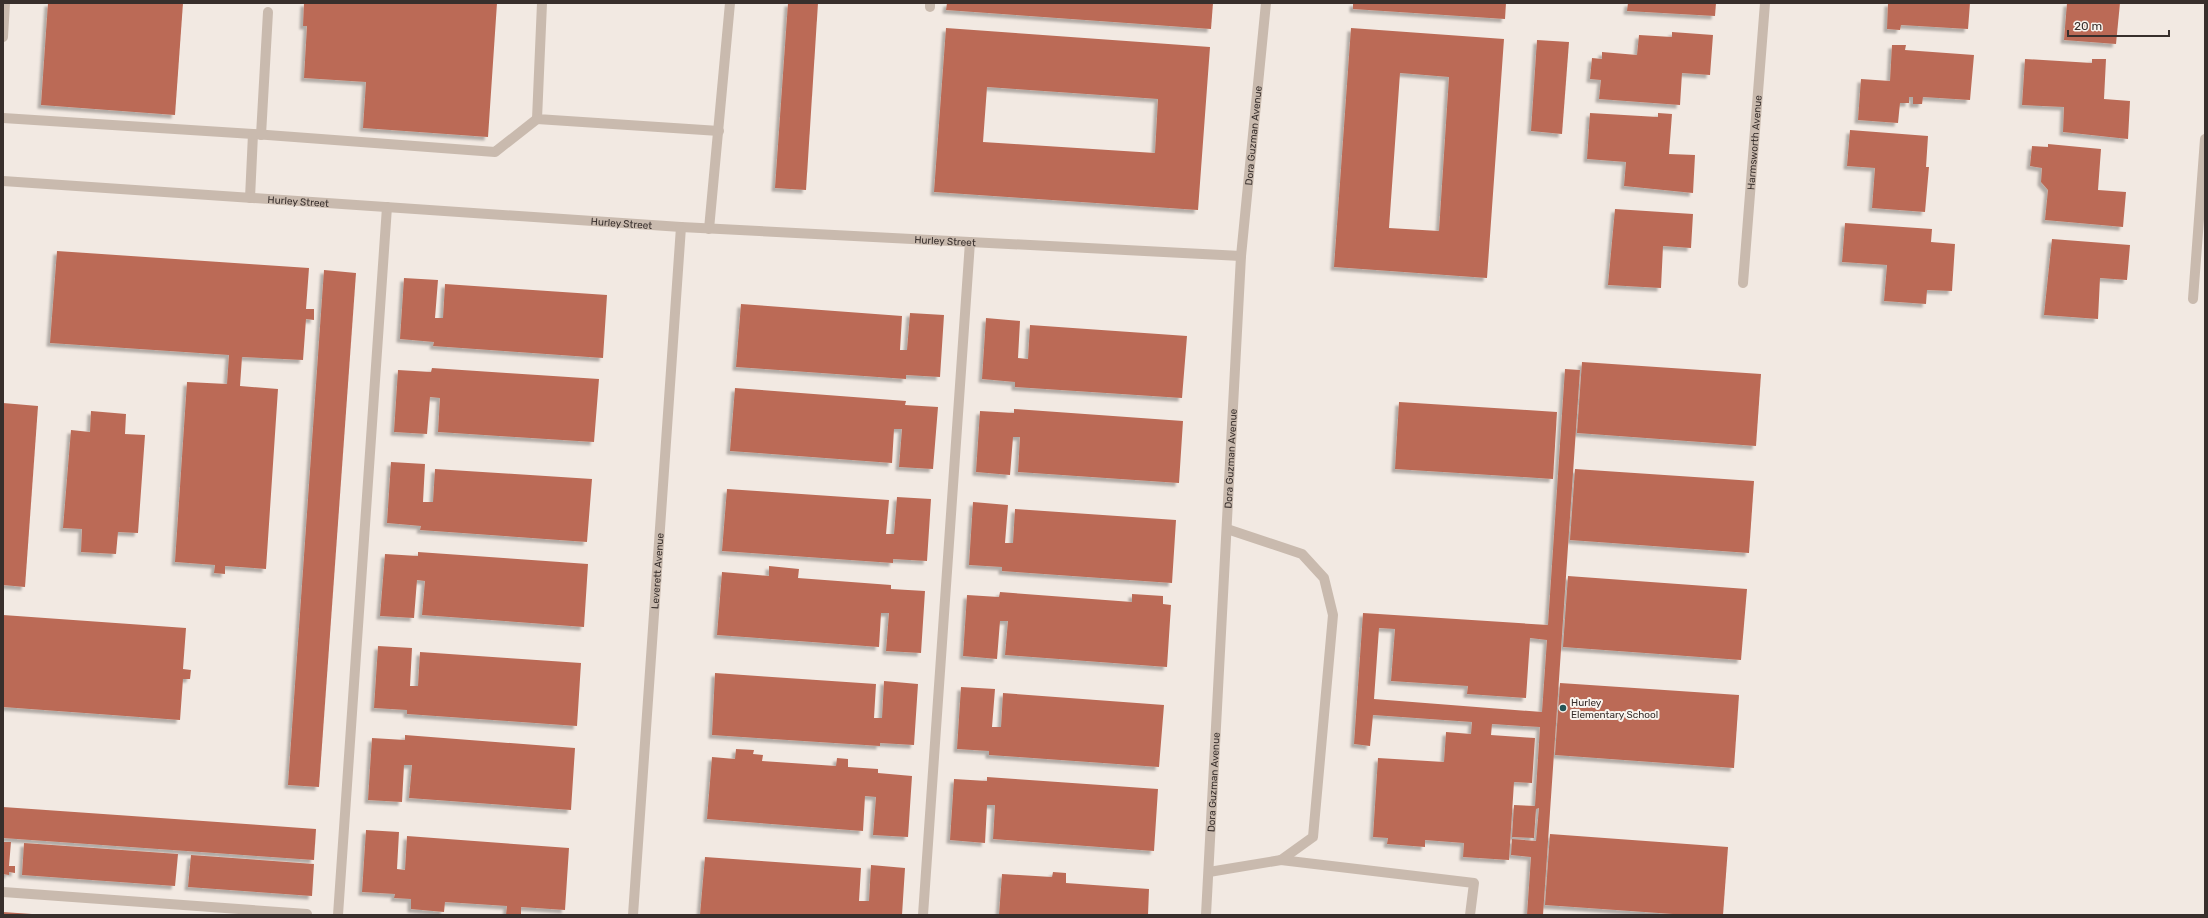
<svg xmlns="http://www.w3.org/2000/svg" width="2208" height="918" font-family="Rubik,sans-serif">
  <defs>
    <filter id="shadow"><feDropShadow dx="-3.5" dy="3.5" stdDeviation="1" flood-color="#0004"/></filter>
  </defs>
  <rect width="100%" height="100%" fill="#f2e9e2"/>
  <g fill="#bb6b56" fill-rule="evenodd" filter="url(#shadow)">
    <polygon points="48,3 183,3 175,115 41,105"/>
    <polygon points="304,3 497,3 488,137 363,128 366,82 304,78 307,26 303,26"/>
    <polygon points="788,3 818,3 806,190 775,188"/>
    <polygon points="947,3 1213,3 1211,29 946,10"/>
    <polygon points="1353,3 1506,3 1505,19 1353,9"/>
    <polygon points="1628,3 1716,3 1715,16 1627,11"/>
    <polygon points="1888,3 1970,3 1968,29 1901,25 1900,30 1887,29"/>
    <polygon points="2067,3 2120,3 2116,44 2064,40"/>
    <path d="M946,28L1210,47L1198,210L934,192ZM987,87L1158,99L1155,153L983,142Z"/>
    <path d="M1351,28L1504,39L1487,278L1334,267ZM1400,73L1449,77L1439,231L1389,228Z"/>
    <polygon points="1672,32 1713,35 1710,75 1682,73 1680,105 1599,99 1601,80 1590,79 1592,58 1602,59 1602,52 1637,55 1639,35 1672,37"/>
    <polygon points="1537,40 1569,42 1562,134 1531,131"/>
    <polygon points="1892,45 1906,45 1905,50 1974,55 1970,100 1923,97 1922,104 1913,104 1913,97 1909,97 1909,103 1900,103 1898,123 1858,120 1861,79 1890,81"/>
    <polygon points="2025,59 2092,63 2092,59 2106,59 2104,99 2130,101 2128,139 2063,132 2064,107 2022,105"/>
    <polygon points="1590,113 1658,117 1658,113 1672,114 1669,154 1695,155 1693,193 1624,186 1626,162 1587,159"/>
    <polygon points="1850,130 1928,136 1926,167 1929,167 1925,212 1872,208 1875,168 1847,166"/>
    <polygon points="2048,144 2101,149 2098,190 2126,192 2123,227 2045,220 2048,190 2041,182 2042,168 2030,166 2032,146 2048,147"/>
    <polygon points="1615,209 1693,214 1691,248 1663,246 1661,288 1608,285"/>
    <polygon points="1845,223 1932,229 1931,242 1955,244 1952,291 1927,290 1926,304 1884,301 1887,265 1842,262"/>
    <polygon points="2052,239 2130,245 2127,280 2100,278 2098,319 2044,315"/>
    <polygon points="57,251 309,268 306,309 314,309 314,320 306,319 303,360 242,357 240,386 278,389 266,569 225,566 225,574 214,573 215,565 175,562 187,382 227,384 229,355 50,343"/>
    <polygon points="324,270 356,273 319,787 288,785"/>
    <polygon points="404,278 438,280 435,318 443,318 445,284 607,295 603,358 433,346 434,342 400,339"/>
    <polygon points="741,304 902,316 900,350 907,350 910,313 944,315 940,377 906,375 906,379 736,367"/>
    <polygon points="986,318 1020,321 1018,358 1028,359 1030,325 1187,336 1182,398 1015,387 1015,382 982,379"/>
    <polygon points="1582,362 1761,374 1756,446 1577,433"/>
    <polygon points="432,368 599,379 594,442 438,432 440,398 430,397 427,434 394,432 398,370 431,372"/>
    <path d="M1565,369L1580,370L1543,915H1527L1531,857L1511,855L1512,839L1536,841L1539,808L1536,809L1534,838L1512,837L1514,805L1535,806L1540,727L1492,724L1491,735L1535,738L1532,783L1514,782L1509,860L1463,857L1464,843L1425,840V847L1387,844L1388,838L1373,837L1378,758L1444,762L1446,732L1471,734L1472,722L1373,715L1370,746L1354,744L1363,613L1548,625ZM1379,628L1395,629L1391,681L1468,686L1467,694L1526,698L1530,638L1547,640L1542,712L1374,699Z"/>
    <polygon points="735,388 906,401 905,405 938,407 933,469 899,467 902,429 894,429 892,463 730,451"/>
    <polygon points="1399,402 1557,412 1553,479 1395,469"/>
    <polygon points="3,403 38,406 25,587 3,585"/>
    <polygon points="1014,409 1183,421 1179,483 1018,472 1020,437 1013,437 1010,475 976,472 980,411 1014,413"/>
    <polygon points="91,411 126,414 125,434 145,435 138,533 118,532 116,554 81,552 82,529 63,528 71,430 90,432"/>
    <polygon points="391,462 425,464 423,502 433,502 435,469 592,479 587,542 420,530 421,526 387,523"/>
    <polygon points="1575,469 1754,481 1749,553 1570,540"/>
    <polygon points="727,489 889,500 886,534 894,534 897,497 931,499 927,561 893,559 893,563 722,551"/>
    <polygon points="973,502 1008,505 1005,543 1013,543 1015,509 1176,520 1172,583 1002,571 1002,567 969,565"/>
    <polygon points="418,552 588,564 584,627 422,615 425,581 417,580 414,618 380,616 385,554 418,556"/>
    <polygon points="769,566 799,569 798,578 891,585 891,589 925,591 921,653 886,651 889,613 881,613 879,647 717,635 722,572 769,576"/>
    <polygon points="1568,576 1747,589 1741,660 1563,647"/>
    <polygon points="1000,592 1132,602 1132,594 1163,596 1163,604 1171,605 1167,667 1005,655 1008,621 1000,621 997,659 963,656 967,595 999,597"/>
    <polygon points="3,615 186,628 183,669 191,670 190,679 183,679 180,720 3,707"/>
    <polygon points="378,646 412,648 410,686 418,686 420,652 581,663 577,726 407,714 407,710 374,708"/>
    <polygon points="715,673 876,684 874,718 882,718 884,681 918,684 914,745 880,743 880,746 712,735"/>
    <polygon points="1560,683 1739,695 1734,768 1555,755"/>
    <polygon points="961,687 995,689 992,727 1001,727 1003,693 1164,705 1159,767 989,755 989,751 957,749"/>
    <polygon points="405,735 575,748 571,810 409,798 412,765 404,765 402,802 368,800 372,738 405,740"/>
    <polygon points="736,749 754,750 753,754 763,755 762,761 836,766 837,758 848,759 848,767 878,769 878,773 912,776 908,837 873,835 876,797 865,796 863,831 707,819 712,757 735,759"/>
    <polygon points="987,777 1158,789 1154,851 993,839 995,805 987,805 985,843 950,840 954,779 987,781"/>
    <polygon points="3,807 316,829 314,860 3,838"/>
    <polygon points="366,830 399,832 397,869 405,870 407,836 569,848 565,910 521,907 521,915 506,915 507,906 445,902 444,912 411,909 411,899 394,898 395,894 362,892"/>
    <polygon points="1550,834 1728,847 1723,915 1687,915 1545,905"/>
    <polygon points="3,842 11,842 9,866 15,866 15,873 9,872 9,875 3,874"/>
    <polygon points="24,843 178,854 175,886 22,875"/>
    <polygon points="191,855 314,864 312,896 188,887"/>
    <polygon points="705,857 861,868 859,901 869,901 871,865 905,868 902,915 700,915"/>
    <polygon points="1053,872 1066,873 1066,883 1149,889 1148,915 999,915 1002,874 1052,877"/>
    <polygon points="3,912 32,914 32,915 3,915"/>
  </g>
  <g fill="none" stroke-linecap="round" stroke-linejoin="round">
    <g stroke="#c9baae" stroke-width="10">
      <polyline points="542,3 537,119 719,131"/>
      <polyline points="930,7 930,3"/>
      <polyline points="3,37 5,3"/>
      <polyline points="3,118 253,134 250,198"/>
      <polyline points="253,134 495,152 537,119"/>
      <polyline points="261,135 268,12"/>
      <polyline points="709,229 730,3"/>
      <polyline points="1281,860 1474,883 1470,915"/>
      <polyline points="1209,872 1281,860 1313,837 1333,615 1324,578 1302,554 1227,529"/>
      <polyline points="3,892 307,914"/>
      <polyline points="338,915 387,207"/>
      <polyline points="923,915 970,242"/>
    </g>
    <g stroke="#c9baae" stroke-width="10">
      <path id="s1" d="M3,181L681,227L1241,256"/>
      <path id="s2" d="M1743,283L1765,3"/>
      <polyline points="2193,299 2205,139"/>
      <path id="s3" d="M633,915L681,227"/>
      <path id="s4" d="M1206,915L1241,256L1266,3"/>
    </g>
  </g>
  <circle fill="#255557" stroke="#f9f4ee" stroke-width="1.5" cx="1563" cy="708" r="4"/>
  <g text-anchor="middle" stroke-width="4" stroke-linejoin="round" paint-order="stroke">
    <g font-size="10" fill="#382f2c" stroke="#f9f4ee">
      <text dy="4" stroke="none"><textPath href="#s4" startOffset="781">Dora Guzman Avenue</textPath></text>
      <text dy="4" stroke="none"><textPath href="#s2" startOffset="141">Harmsworth Avenue</textPath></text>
      <text dy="4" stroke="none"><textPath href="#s1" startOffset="296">Hurley Street</textPath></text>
      <text dy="4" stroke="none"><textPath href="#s1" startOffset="620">Hurley Street</textPath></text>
      <text dy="4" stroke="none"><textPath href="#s1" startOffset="944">Hurley Street</textPath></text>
      <text dy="4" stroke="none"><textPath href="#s4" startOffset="457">Dora Guzman Avenue</textPath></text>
      <text dy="4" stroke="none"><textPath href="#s3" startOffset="345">Leverett Avenue</textPath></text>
      <text dy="4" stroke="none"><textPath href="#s4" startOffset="133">Dora Guzman Avenue</textPath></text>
    </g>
    <g font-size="10" fill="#382f2c" stroke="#f9f4ee" text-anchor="start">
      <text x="1571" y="706">Hurley<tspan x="1571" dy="12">Elementary School</tspan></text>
    </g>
  </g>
  <rect width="2208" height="918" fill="none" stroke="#382f2c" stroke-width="8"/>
  <path d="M2068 30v6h101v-6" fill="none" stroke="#382f2c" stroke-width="2"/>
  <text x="2074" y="30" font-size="12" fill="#382f2c" stroke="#f9f4ee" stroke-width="3" paint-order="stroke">20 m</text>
</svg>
